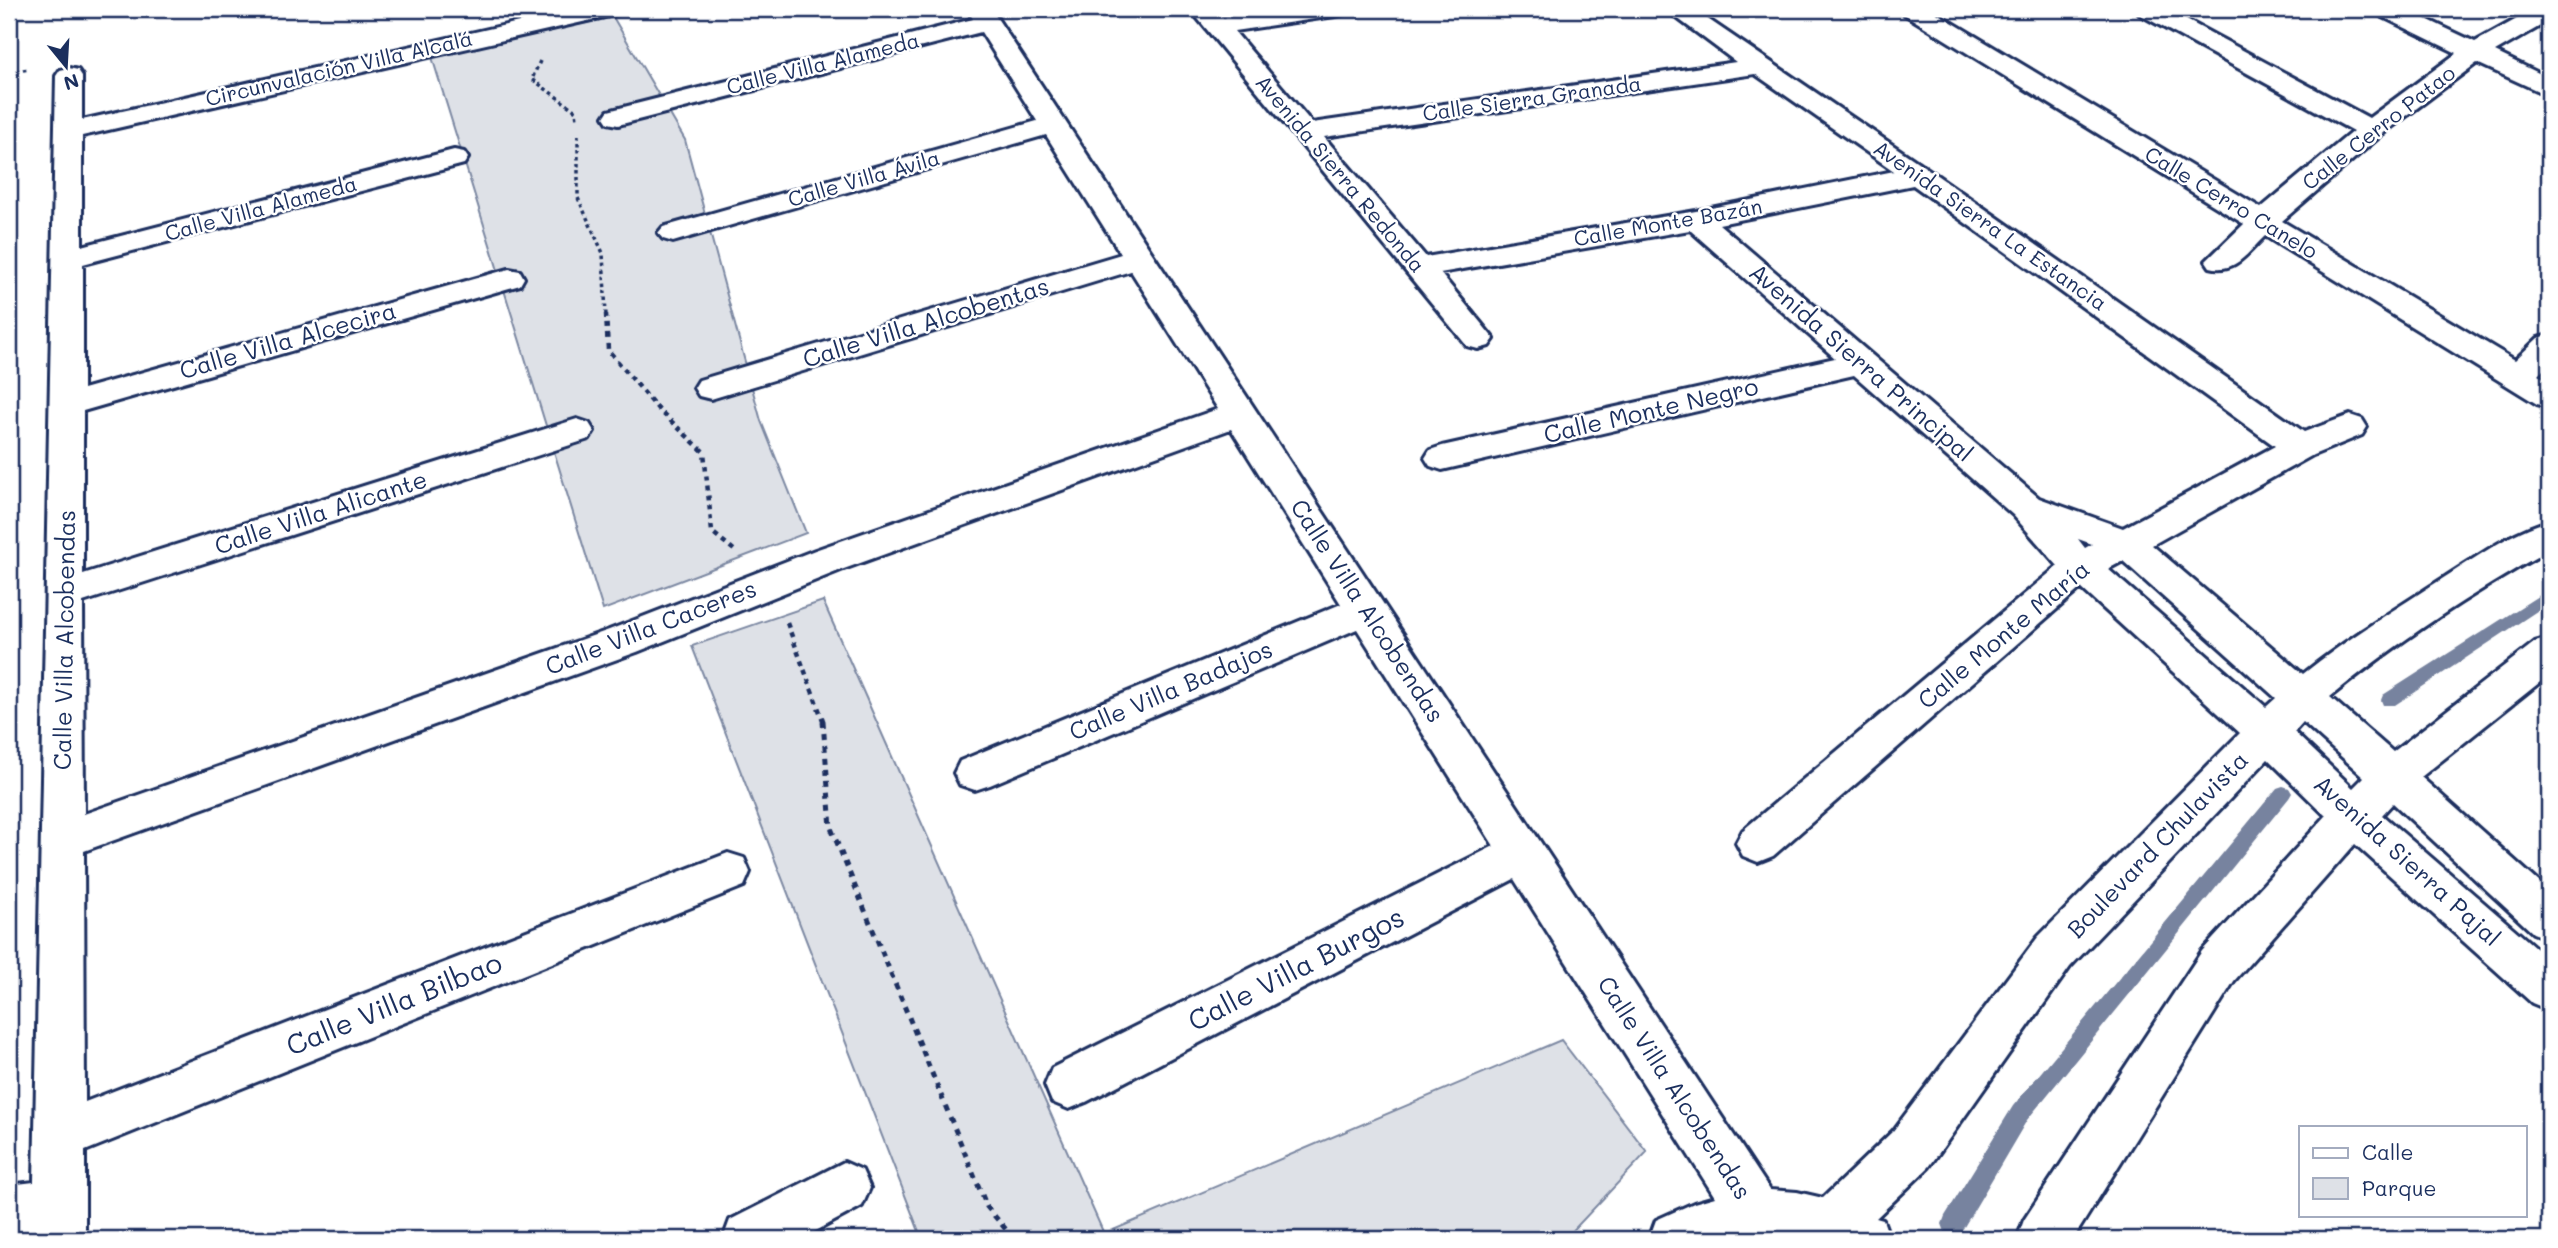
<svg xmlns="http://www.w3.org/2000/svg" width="2558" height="1248" font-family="Mali,sans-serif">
  <rect width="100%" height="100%" fill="#fff"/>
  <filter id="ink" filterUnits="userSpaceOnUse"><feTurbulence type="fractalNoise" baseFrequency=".0143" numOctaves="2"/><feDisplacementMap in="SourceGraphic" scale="14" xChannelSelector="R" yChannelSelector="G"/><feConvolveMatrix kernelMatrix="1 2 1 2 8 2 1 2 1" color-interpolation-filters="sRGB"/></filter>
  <g filter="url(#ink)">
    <g fill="#dee1e7" stroke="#7c88a2" stroke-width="2">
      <polygon points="613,17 685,140 761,421 806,533 603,610 432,57"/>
      <polygon points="823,601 1104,1234 1561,1040 1647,1152 1565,1239 922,1239 692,646"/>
    </g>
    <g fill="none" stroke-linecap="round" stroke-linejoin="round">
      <g fill="#77839f" fill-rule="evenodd">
        <polygon points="2549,589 2549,603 2395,705 2383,705 2381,700 2383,695"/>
        <polygon points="2283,786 2289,788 2292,793 2289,798 2027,1120 1961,1232 1953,1235 1945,1232 1942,1224 1945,1216 2013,1106 2277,788"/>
      </g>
      <g stroke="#1b2f5e" stroke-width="6">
        <g id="minor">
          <path d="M577,9H621L618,14L609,16L82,136V246L454,150L464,152L468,158L464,164L83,264V389L509,269L520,271L524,278L520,285L83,411V574L577,419L589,423L594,431L589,439L83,602L84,814L609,630L815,550L1218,409L1131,271L711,399L699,396L694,388L699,380L1121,254L1046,135L683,239L673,242L663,239L658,233L663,227L1037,121L981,32L618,125L608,123L604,117L608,111L973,19L967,9H991L1770,1190L1797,1192L1823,1198L1893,1131L2038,937L2240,733L2081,588L1773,856L1758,862L1743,856L1736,843L1743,830L2058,566L2013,515L1854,375L1442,470L1430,466L1425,458L1430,450L1442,446L1835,358L1690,230L1440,273L1494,339L1489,346L1478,349L1467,346L1190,9H1215L1222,18L1285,9H1347L1344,14L1335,16L1234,31L1312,123L1736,62L1665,9H1693L1928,169L2304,432L2350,415L2362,419L2367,427L2362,435L2313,455L2152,545L2303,674C2348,638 2397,608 2445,577C2477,557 2512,531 2549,521V550C2473,592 2397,642 2330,697L2393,752L2535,642L2549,638V675L2421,777L2549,891V939L2533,933L2393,803L2382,815L2549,959V1010L2532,1003L2355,844L2234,981L2073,1239H2017L2024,1220L2202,951L2326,816L2268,759L2070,967L1929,1167L1876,1218L1883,1220L1890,1239H1649L1656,1220L1694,1203L1715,1197L1514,879L1086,1102L1069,1109L1052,1102L1045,1085L1052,1068L1494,846L1357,629L990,785L975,790L960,785L954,773L960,761L1341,604L1231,429L841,570L637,652L84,851L85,1102L728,853L744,858L750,872L744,886L85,1151V1239H33V1234L9,1237V1185L34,1182L56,76L60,70L69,68L78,70L82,76V120ZM1755,74L1894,171L1696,211L1426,257L1324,137ZM1913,185L2275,446L2123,528L2039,498L1719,224ZM2078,539L2092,544L2085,548ZM2123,561L2276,698L2266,707L2108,569ZM2303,722L2364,777L2353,788L2294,732Z"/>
          <path d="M1901,9H1930L2261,208L2353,131L2139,14L2136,9H2166L2369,118L2457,53L2377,14L2374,9H2405L2475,42L2535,9H2549V21L2495,52L2549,78V96L2477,63L2385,132L2282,221L2515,360L2538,338L2549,335V364L2538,375L2549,381V407L2537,404L2265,236C2248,252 2235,274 2210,267L2206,261L2244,224L1904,14Z"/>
          <polygon points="844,1162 862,1170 870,1188 862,1206 801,1239 723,1239 730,1220"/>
        </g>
      </g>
      <g stroke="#1b2f5e" stroke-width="3.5" stroke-dasharray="3.5 3.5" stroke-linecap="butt">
        <polyline points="540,61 532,79 576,111 577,119"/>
        <polyline points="9,72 29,69"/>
        <polyline points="578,135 578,198 603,253 606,316"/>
      </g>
      <g stroke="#1b2f5e" stroke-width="4.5" stroke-dasharray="5 5" stroke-linecap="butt">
        <polyline points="606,314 608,350 658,409 704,452 712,532 734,550"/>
        <polyline points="787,623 824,723"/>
      </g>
      <polyline stroke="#1b2f5e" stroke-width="5" stroke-dasharray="6 6" stroke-linecap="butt" points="823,721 831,828 987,1207 1014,1239"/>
      <use href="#minor" fill="#fff" fill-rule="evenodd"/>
    </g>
  </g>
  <g text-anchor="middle" stroke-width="5" stroke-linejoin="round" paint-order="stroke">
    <g font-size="21" fill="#1b2f5e" stroke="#fff">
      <text transform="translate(823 64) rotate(-14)" y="7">Calle Villa Alameda</text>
      <text transform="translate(339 69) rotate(-13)" y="7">Circunvalación Villa Alcalá</text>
      <text transform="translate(1532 99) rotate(-8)" y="7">Calle Sierra Granada</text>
      <text transform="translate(2379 128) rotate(-38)" y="7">Calle Cerro Patao</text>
      <text transform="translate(1340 174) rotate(50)" y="7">Avenida Sierra Redonda</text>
      <text transform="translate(864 179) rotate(-16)" y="7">Calle Villa Ávila</text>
      <text transform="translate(2231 203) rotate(31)" y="7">Calle Cerro Canelo</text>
      <text transform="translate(261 209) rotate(-15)" y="7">Calle Villa Alameda</text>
      <text transform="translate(1668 223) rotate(-10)" y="7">Calle Monte Bazán</text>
      <text transform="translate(1990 226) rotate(35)" y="7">Avenida Sierra La Estancia</text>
    </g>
    <g font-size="24" fill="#1b2f5e" stroke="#fff">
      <text transform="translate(926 323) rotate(-17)" y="8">Calle Villa Alcobentas</text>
      <text transform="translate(288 341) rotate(-16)" y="8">Calle Villa Alcecira</text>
      <text transform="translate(1861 363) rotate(41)" y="8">Avenida Sierra Principal</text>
      <text transform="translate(1651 411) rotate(-13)" y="8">Calle Monte Negro</text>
      <text transform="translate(321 513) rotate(-18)" y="8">Calle Villa Alicante</text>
      <text transform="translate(1367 611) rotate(57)" y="8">Calle Villa Alcobendas</text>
      <text transform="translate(651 628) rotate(-21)" y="8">Calle Villa Caceres</text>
      <text transform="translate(2004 635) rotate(-40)" y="8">Calle Monte María</text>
      <text transform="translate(65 640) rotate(-89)" y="8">Calle Villa Alcobendas</text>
      <text transform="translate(1171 691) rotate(-23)" y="8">Calle Villa Badajos</text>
      <text transform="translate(2158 845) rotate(-46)" y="8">Boulevard Chulavista</text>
      <text transform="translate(2407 861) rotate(42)" y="8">Avenida Sierra Pajal</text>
      <text transform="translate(1674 1088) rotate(57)" y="8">Calle Villa Alcobendas</text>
    </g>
    <g font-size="28" fill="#1b2f5e" stroke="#fff">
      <text transform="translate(1296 969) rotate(-27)" y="10">Calle Villa Burgos</text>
      <text transform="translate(394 1004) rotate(-22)" y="10">Calle Villa Bilbao</text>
    </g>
  </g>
  <rect width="2558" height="1248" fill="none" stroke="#fff" stroke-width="35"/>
  <rect x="18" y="18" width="2523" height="1213" fill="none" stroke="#1b2f5e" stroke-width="2.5" filter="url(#ink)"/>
  <rect x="2299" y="1126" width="228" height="91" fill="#ffffff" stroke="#a4acbf" stroke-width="2"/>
  <rect x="2313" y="1148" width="35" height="10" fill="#ffffff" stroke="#a4acbf" stroke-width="2"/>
  <text x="2362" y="1160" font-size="21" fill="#1b2f5e">Calle</text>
  <rect x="2313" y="1178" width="35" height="21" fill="#dee1e7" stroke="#a4acbf" stroke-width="2"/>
  <text x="2362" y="1196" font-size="21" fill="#1b2f5e">Parque</text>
  <g transform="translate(66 66) rotate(162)" stroke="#ffffff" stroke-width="5" paint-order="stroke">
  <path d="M0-5L12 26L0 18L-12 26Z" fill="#1b2f5e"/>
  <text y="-10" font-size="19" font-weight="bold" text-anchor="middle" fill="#1b2f5e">N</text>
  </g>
</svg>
